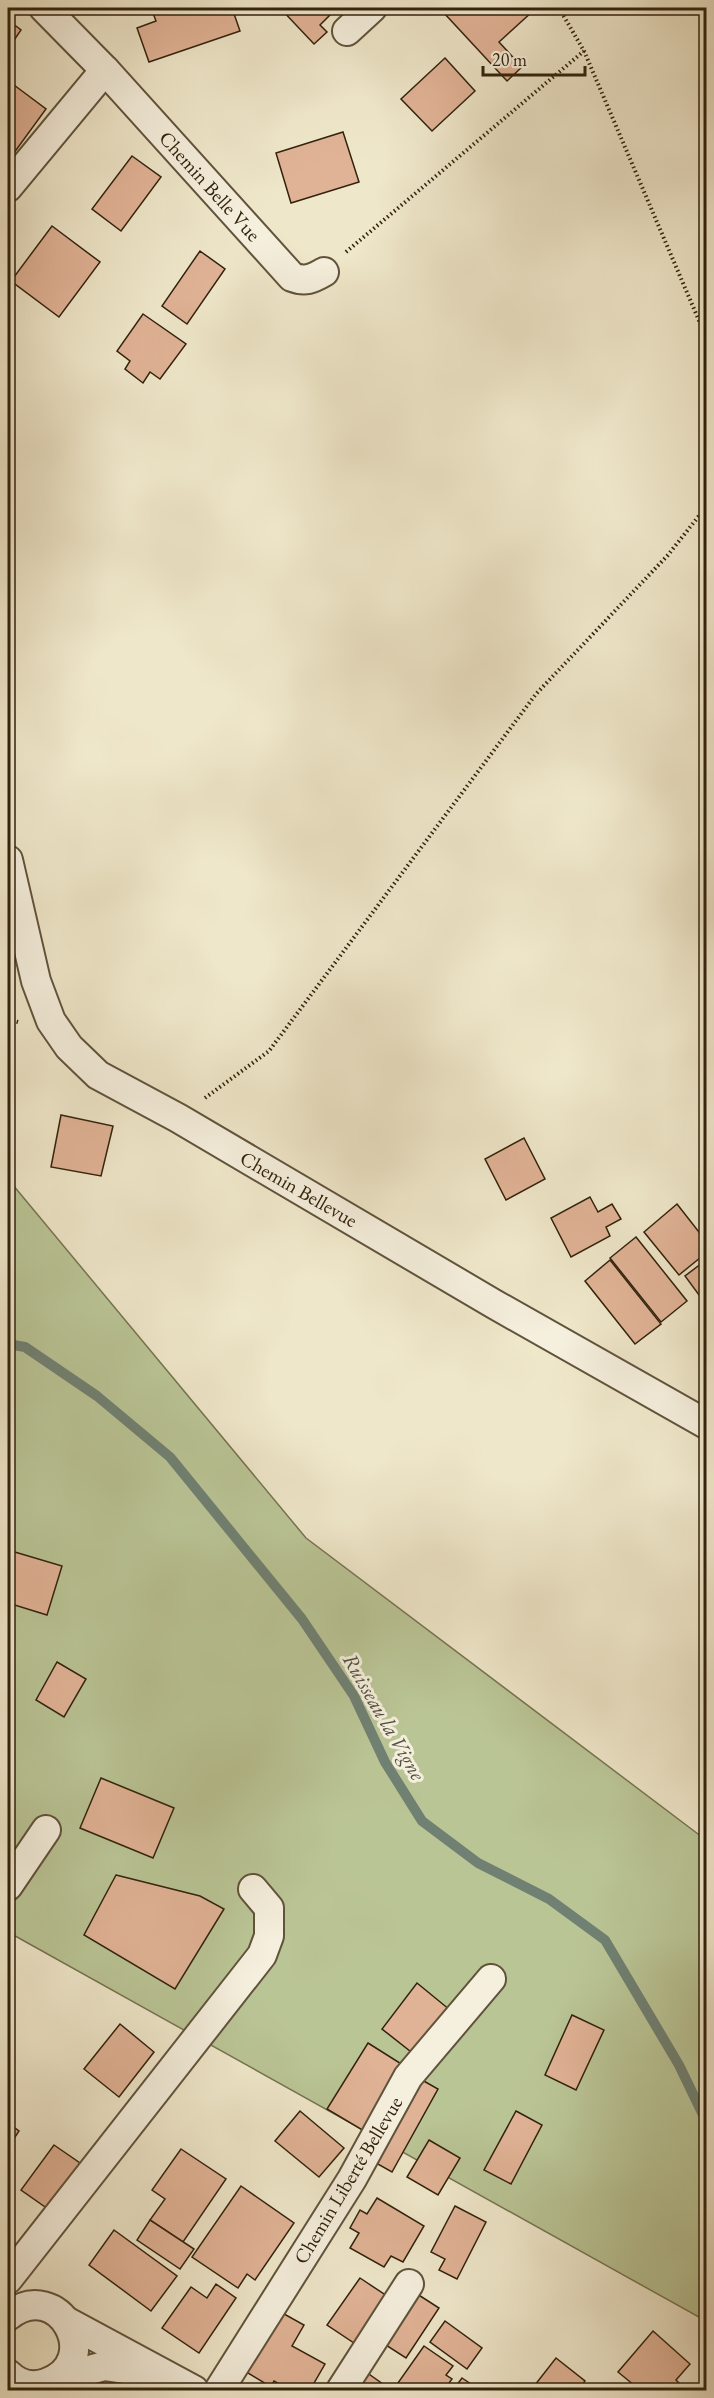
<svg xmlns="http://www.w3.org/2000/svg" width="714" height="2398" font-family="'EB Garamond',serif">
  <rect width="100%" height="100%" fill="#efe7ca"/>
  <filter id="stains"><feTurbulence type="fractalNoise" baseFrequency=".00333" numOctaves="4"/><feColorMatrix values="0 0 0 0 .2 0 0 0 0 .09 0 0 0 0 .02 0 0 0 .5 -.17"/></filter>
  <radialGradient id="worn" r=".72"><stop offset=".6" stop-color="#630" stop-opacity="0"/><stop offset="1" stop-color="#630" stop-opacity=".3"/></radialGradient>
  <polygon fill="#bac596" stroke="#767451" stroke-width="1.5" points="8,1179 306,1538 706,1840 706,2321 8,1932"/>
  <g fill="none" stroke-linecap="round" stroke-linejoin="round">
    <polyline stroke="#708173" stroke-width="10" points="8,1344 25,1347 97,1396 170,1457 302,1619 354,1696 385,1762 422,1821 478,1863 549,1899 605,1940 679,2065 706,2121"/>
  </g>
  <g fill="#e1b396" stroke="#31220c" stroke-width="1.5">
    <polygon points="151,8 232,8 240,31 149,62 137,28 156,21"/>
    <polygon points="280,8 337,8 320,25 327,32 314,44"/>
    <polygon points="450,8 530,8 533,11 499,42 522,67 507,81 444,13"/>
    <polygon points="8,20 21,30 8,49"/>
    <polygon points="445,58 475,91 432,131 401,99"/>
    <polygon points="14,85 46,109 11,157 8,155 8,95"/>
    <polygon points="343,132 359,182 291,203 276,153"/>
    <polygon points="132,156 161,177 121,231 92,209"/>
    <polygon points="52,226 100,262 59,317 11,281"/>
    <polygon points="200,251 225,269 187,324 162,306"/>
    <polygon points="143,314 186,344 160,379 150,372 143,383 125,369 130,361 117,351"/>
    <polygon points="61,1115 113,1126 101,1176 51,1167"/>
    <polygon points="524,1138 545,1179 506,1200 485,1159"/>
    <polygon points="590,1197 598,1212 612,1204 621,1219 606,1227 610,1236 571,1257 551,1218"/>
    <polygon points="677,1204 706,1241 706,1253 679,1275 644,1232"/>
    <polygon points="636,1237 687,1301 661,1322 610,1258"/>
    <polygon points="610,1260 661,1324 635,1344 585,1281"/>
    <polygon points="706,1260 706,1289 699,1295 685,1276"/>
    <polygon points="8,1550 62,1566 47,1615 8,1603"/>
    <polygon points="57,1662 86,1679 64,1717 36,1700"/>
    <polygon points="101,1778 174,1808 153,1858 80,1828"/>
    <polygon points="116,1875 200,1896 224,1909 175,1989 84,1935"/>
    <polygon points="417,1983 450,2010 415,2055 382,2029"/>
    <polygon points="572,2015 604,2030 576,2090 545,2075"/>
    <polygon points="120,2024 154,2052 119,2097 84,2069"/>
    <polygon points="368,2043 403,2065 364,2131 327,2109"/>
    <polygon points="422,2080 438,2089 392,2172 367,2158"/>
    <polygon points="300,2111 344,2148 319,2177 275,2141"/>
    <polygon points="516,2111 542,2125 511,2184 484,2170"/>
    <polygon points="8,2123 19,2131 8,2148"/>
    <polygon points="429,2140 460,2158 438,2195 407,2177"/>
    <polygon points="54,2145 80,2163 48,2209 21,2190"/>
    <polygon points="181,2149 226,2179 183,2242 150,2220 165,2199 152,2190"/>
    <polygon points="241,2186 294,2223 255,2280 247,2274 238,2288 192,2257"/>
    <polygon points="377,2198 424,2226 403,2262 391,2256 384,2267 350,2248 359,2233 350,2228 360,2210 367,2214"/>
    <polygon points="455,2206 486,2222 457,2279 439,2270 445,2259 431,2252"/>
    <polygon points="150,2220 194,2249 180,2269 137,2240"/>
    <polygon points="114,2230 177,2276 151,2311 89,2265"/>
    <polygon points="360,2278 387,2296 354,2343 327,2325"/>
    <polygon points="216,2284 236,2298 199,2353 162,2328 191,2287 207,2298"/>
    <polygon points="411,2290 439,2308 406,2358 378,2340"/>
    <polygon points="277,2310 304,2325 292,2346 325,2364 310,2390 290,2390 274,2381 271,2387 243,2370"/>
    <polygon points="445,2321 482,2348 467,2369 430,2342"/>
    <polygon points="653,2331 690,2364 676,2380 686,2390 640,2390 618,2372"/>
    <polygon points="424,2346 453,2366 446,2375 452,2379 444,2390 393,2390"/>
    <polygon points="556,2358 585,2381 578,2390 531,2390"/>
    <polygon points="359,2367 387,2387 385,2390 344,2390"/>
    <polygon points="462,2378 480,2390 453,2390"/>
  </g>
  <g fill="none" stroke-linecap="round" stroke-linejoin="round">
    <g stroke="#60533c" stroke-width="32">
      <g id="minor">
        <path d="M44,8L105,70L292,277C305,282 312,279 324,272"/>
        <polyline points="347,31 372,8"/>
        <polyline points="8,187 105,70"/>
        <polyline points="8,860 36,981 51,1021 69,1047 98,1075 178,1118 494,1304 706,1424"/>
        <polyline points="8,1886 46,1830"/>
        <polyline points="8,2279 262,1955 269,1936 269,1908 253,1889"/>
        <path d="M8,2316C59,2275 106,2362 46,2383C32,2388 18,2384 8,2374"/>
        <polyline points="66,2321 194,2390"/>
        <polyline points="54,2380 104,2366 145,2372"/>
        <polyline points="219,2390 352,2179 408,2077 491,1979"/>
        <polyline points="341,2390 409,2284"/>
      </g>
    </g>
    <g stroke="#31220c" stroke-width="4" stroke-dasharray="1.5 3" stroke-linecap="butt">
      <polyline points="559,8 584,51 706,337"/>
      <polyline points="346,252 584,51"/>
      <polyline points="8,1019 18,1022"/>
      <polyline points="205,1098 269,1051 536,694 668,555 706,507"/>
    </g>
    <use href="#minor" stroke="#f5efdd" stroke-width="28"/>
  </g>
  <g text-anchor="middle" stroke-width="6" stroke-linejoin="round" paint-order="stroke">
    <g font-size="20" fill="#31220c" stroke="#f5efdd">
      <text transform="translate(210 186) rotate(48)" y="7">Chemin Belle Vue</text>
      <text transform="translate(299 1189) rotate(30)" y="7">Chemin Bellevue</text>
      <text transform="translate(348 2180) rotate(-59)" y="7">Chemin Liberté Bellevue</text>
    </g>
    <g font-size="21" font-style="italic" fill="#50513f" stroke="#f5efdd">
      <text transform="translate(384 1717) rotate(60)" y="7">Ruisseau la Vigne</text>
    </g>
  </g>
  <rect width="714" height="2398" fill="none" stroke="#efe7ca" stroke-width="30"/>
  <rect x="9" y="9" width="696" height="2380" fill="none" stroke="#31220c" stroke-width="3"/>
  <rect x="15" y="15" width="684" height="2368" fill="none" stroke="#31220c" stroke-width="1.5"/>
  <path d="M483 66v9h102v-9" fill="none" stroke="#31220c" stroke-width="3"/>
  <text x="492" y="66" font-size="18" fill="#31220c" stroke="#f5efdd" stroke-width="4.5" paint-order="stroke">20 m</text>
  <rect width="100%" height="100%" filter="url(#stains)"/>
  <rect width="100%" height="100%" fill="url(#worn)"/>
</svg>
